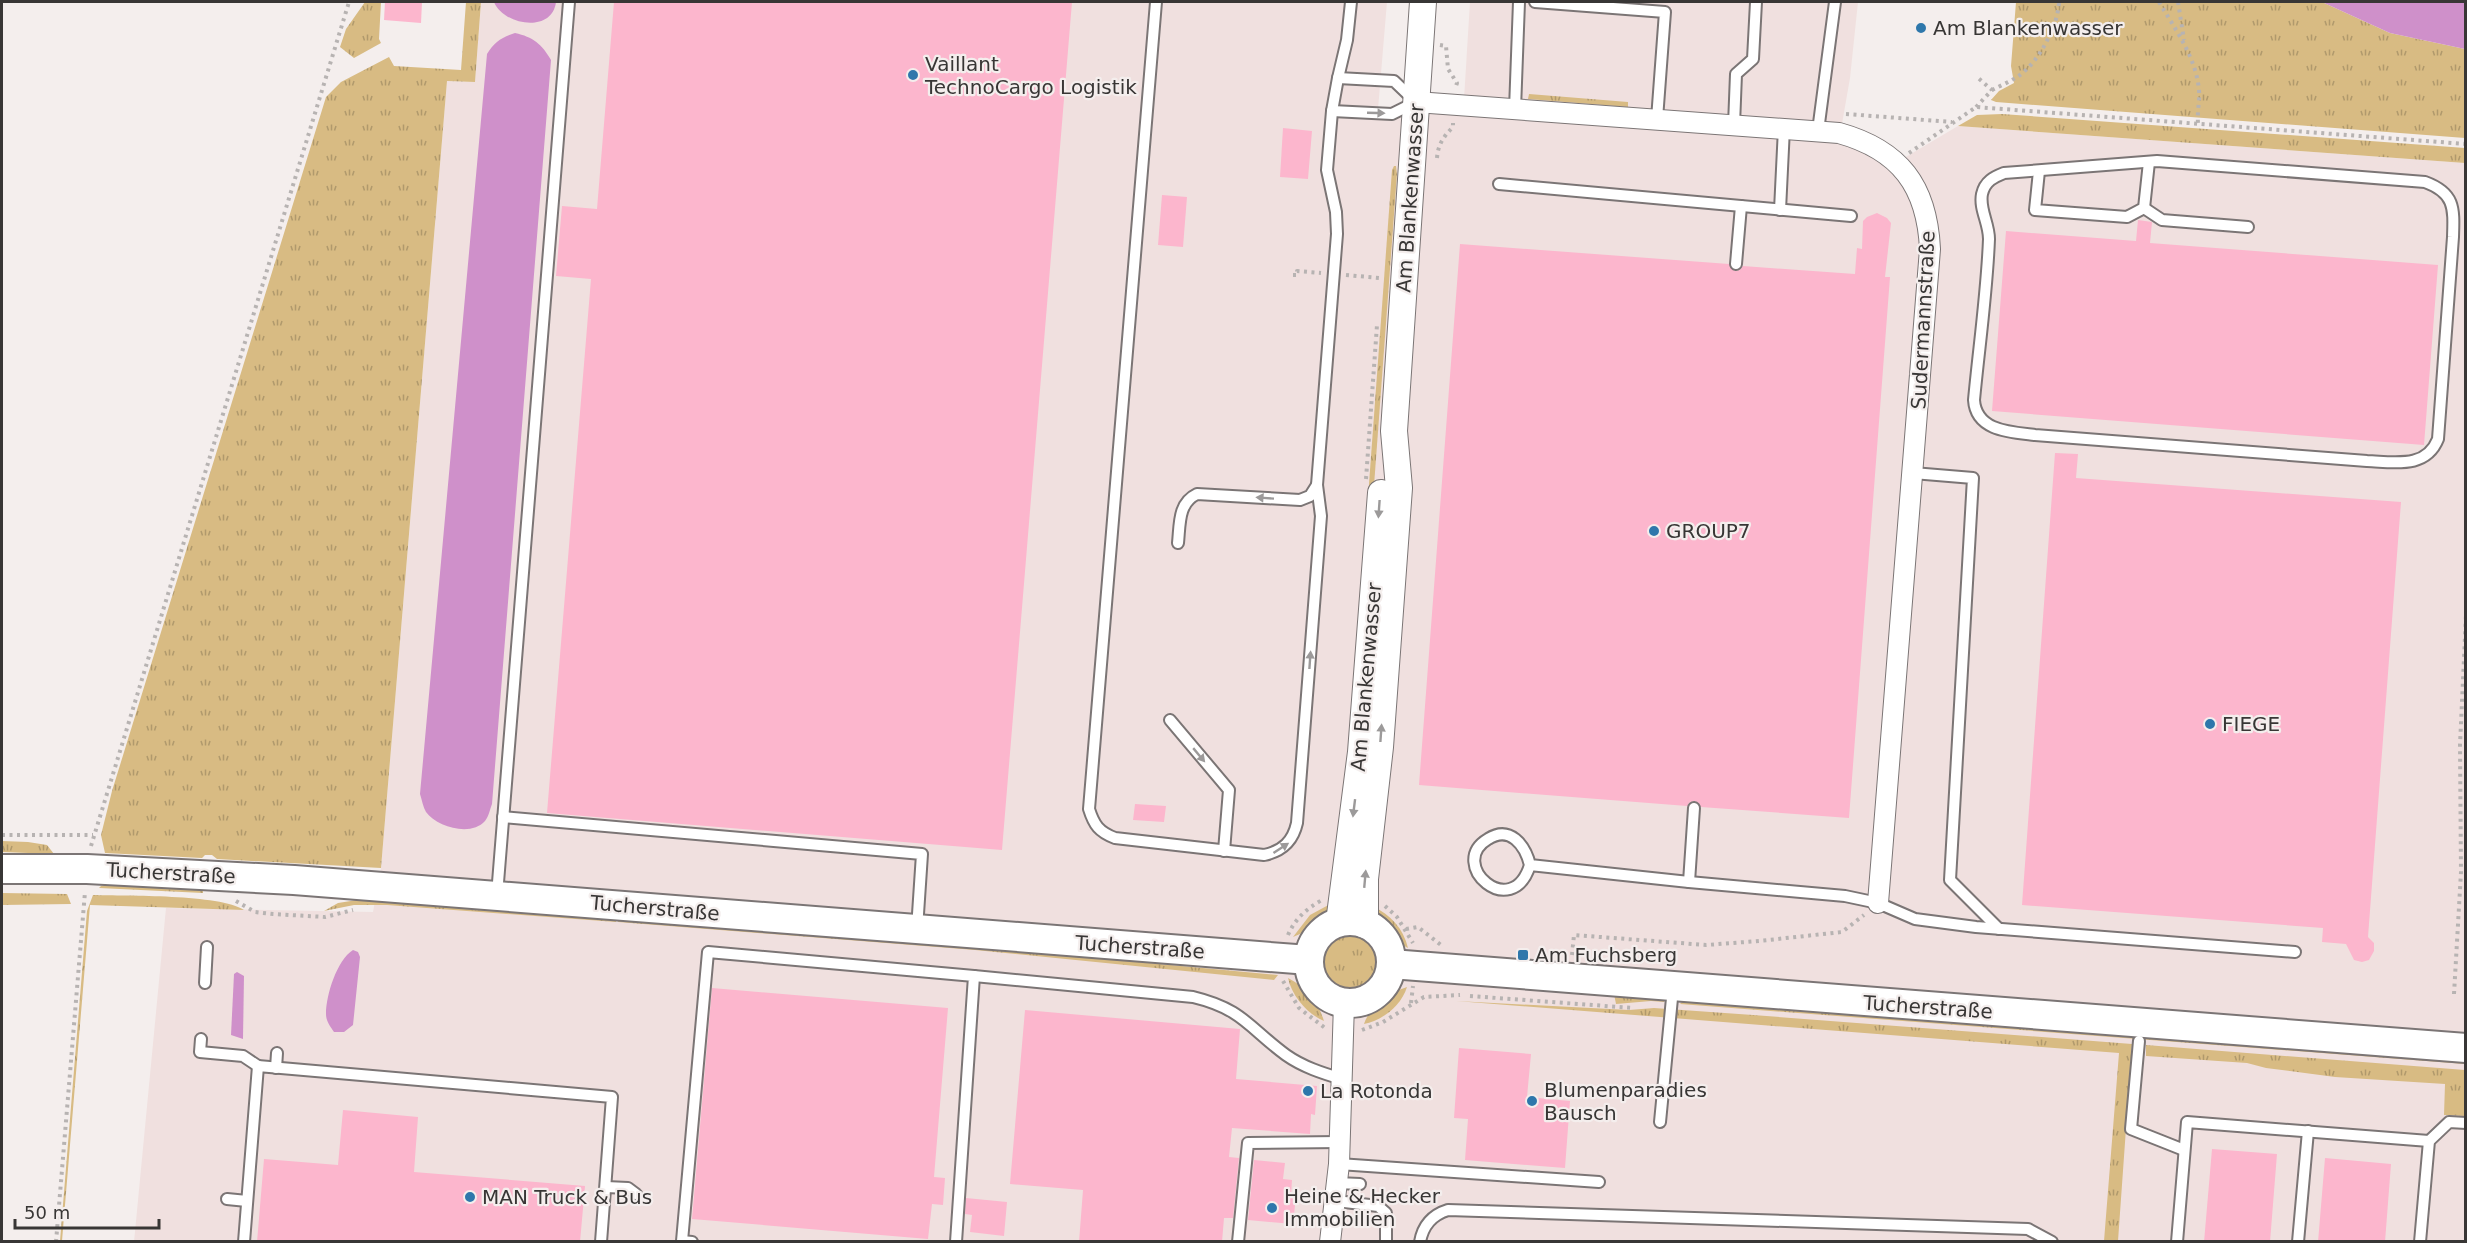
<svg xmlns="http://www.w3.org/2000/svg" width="2467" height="1243" font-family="'DejaVu Sans',sans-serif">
  <defs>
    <pattern id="grass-tufts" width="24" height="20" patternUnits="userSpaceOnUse" patternTransform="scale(1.5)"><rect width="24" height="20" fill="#d8bb83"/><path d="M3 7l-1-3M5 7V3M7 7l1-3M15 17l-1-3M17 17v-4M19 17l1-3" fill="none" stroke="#b0996c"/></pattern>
  </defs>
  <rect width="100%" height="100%" fill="#f4eeed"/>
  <polygon fill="#f0e0df" points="481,2 1387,2 1378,109 1463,115 1470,2 1858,2 1850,78 1839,141 1852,144 1889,167 1958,126 2465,163 2465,1241 134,1242 166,908 373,912 381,868 447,81 475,82"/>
  <g fill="url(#grass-tufts)">
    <polygon points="365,2 381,2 379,39 381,43 354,58 340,47 346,29"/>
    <polygon points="466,2 481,2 475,82 447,81 381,868 217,859 212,855 205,855 202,858 105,853 101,835 112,791 326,97 341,82 389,57 394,66 461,70"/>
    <polygon points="2016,2 2322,2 2390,33 2465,49 2465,138 1996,102 1991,100 1999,91 2014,83 2011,66"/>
    <polygon points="1529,94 1628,102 1628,107 1528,99"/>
    <polygon points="2002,114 2465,148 2465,163 1958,126 1977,115"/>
    <polygon points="1394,166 1396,166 1397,174 1354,757 1349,757 1392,170"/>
    <polygon points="2,841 28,842 47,845 54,854 2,852"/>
    <polygon points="110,884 203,889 203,893 99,888 101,886"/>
    <polygon points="2,893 67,894 71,904 2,905"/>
    <path d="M93,895C126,896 220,894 244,910L90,905L62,1241H60L87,911Z"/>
    <polygon points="357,900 616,917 616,922 387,905 354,905 324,911 338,903"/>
    <path d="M1334,902C1328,919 1308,931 1293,937L1310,915Z"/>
    <path d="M1372,906C1391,915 1403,928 1408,948C1393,941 1378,922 1372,906Z"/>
    <polygon points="619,918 990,948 1278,975 1274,980 975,950 618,922"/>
    <circle cx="1349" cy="963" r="30"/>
    <path d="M1288,978C1306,987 1318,1002 1324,1021C1307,1014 1292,996 1288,978Z"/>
    <path d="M1407,987C1401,1006 1383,1020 1364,1024C1369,1007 1391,992 1407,987Z"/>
    <polygon points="1614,994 1621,994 1623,997 1664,999 1664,1002 1651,1001 1616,1004"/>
    <polygon points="1684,1000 2465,1059 2465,1064 1680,1004"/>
    <polygon points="1456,1001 1629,1010 1654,1008 1753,1015 2132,1044 2118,1241 2104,1241 2119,1053"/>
    <polygon points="2146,1045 2465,1070 2465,1116 2444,1115 2445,1084 2335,1077 2266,1068 2247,1063 2146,1056"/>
  </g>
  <g fill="#cf90ca">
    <path d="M494,2H556C552,34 503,25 494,2Z"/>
    <polygon points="2322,2 2465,2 2465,49 2390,33"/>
    <path d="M515,33C533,37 542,44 551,60L492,804C490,809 489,816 485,821C471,837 437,827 426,812C423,807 422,800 420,794L487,54C494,42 502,37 515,33Z"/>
    <path d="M353,950L358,952L360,957L353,1025L344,1032H334C330,1026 326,1021 326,1014C326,995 337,960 353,950Z"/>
    <polygon points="237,972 244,976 243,1039 231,1035 234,974"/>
  </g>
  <g fill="#fcb6cd">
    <polygon points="385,2 422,2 421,23 384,20"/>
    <polygon points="614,2 1072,2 1002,850 547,813 591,279 556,276 562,206 597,209"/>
    <polygon points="1283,128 1312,131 1308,179 1280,177"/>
    <polygon points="1162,195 1187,197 1183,247 1158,245"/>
    <polygon points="1877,213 1887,218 1891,223 1885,277 1890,277 1849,818 1701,807 1695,801 1690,802 1687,806 1419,785 1460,244 1729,264 1735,271 1740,270 1743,266 1855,274 1857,248 1862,249 1863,221 1867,217"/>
    <polygon points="2138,220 2152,222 2150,243 2438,265 2424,445 1992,411 2006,231 2136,241"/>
    <polygon points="2055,453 2078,454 2076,478 2401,502 2368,937 2374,943 2374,951 2369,960 2362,962 2354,960 2346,944 2322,942 2323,928 2022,905"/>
    <polygon points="1135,804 1166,806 1164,822 1133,820"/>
    <polygon points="712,988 948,1008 934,1177 945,1178 943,1205 932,1204 928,1239 692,1219"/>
    <polygon points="1025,1010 1240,1029 1236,1079 1317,1086 1315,1115 1311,1114 1310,1134 1232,1128 1229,1157 1239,1158 1233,1218 1224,1218 1222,1242 1079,1242 1083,1190 1010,1184"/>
    <polygon points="1459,1048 1531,1054 1527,1097 1570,1101 1565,1168 1465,1160 1468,1119 1454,1118"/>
    <polygon points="343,1110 418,1117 414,1172 585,1186 580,1242 257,1242 264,1159 338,1165"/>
    <polygon points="2212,1149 2277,1154 2270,1242 2204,1242"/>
    <polygon points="2325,1158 2391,1164 2385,1242 2318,1242"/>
    <polygon points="1254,1160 1285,1163 1283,1179 1292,1180 1291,1195 1296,1196 1293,1224 1248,1220"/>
    <polygon points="966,1198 1007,1202 1004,1236 970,1232 972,1215 965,1214"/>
  </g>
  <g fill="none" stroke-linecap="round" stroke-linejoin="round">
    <g stroke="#7b7575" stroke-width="14">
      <g id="service">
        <path d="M1156,2L1089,809C1094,825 1099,832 1115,838L1264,855C1283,851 1293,841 1297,823L1321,516L1317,485L1337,234L1336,212L1327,170L1332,111L1338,78L1347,40L1351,2"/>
        <polyline points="1535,2 1665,12 1657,119"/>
        <polyline points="1515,109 1519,2"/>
        <polyline points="1332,111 1392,114 1416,102 1394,81 1338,78"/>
        <polyline points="1734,125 1736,74 1753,59 1756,2"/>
        <polyline points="1818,131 1835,2"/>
        <path d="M2157,161L2425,182C2455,193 2454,208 2453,237L2438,439C2426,469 2395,462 2367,461L2035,435C2010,432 1976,431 1974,400C1979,347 1987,292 1989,239C1989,223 1979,209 1982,194C1985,181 1994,177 2004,173Z"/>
        <polyline points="2039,171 2035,210 2127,217 2144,208 2149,162"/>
        <polyline points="1499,184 1851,216"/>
        <polyline points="2144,208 2162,220 2248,227"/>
        <polyline points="1780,210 1784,128"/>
        <polyline points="1736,264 1741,206"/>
        <polyline points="1913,473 1973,478 1950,880 1999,929"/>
        <path d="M1178,543C1180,524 1178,503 1197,494L1300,500L1310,496L1317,485"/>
        <polyline points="1170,720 1229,790 1224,851"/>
        <polyline points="503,817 922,854 917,929"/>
        <path d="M1530,865C1525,845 1510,825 1488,839C1446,864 1512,923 1530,865L1689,882L1845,896L1878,903L1915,919L1976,927L2295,952"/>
        <polyline points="1689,882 1694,808"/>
        <polyline points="497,895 569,2"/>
        <path d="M974,976L1193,997C1243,1009 1249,1028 1286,1055C1303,1067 1322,1073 1342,1079"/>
        <polyline points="205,983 207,947"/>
        <polyline points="201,1039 200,1052 243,1056 258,1066"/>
        <polyline points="2139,1041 2131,1129 2184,1150"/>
        <polyline points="276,1068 277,1053"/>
        <polyline points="1660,1122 1673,988"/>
        <polyline points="1339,1164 1599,1182"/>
        <polyline points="1337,1183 1360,1184"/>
        <polyline points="606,1187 628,1188 636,1194"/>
        <polyline points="227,1199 247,1201"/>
        <polyline points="1336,1201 1378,1206 1386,1213 1386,1242"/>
        <polyline points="244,1242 258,1066 612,1097 601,1242"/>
        <polyline points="692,1242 682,1241 708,952 974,976 956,1242"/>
        <polyline points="1238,1242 1248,1143 1340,1142"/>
        <path d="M1420,1242C1423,1225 1432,1215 1448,1210L2028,1229L2052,1242"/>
        <polyline points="2177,1242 2187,1122 2429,1141"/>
        <polyline points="2298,1242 2308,1131"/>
        <polyline points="2420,1242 2429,1141 2449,1122 2466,1123"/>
      </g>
    </g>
    <g stroke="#7b7575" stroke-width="22">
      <g id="minor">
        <path d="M1416,102L1839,133C1900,150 1927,186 1930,249L1878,903"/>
        <polyline points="1330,1242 1339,1164 1344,1003"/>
      </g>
    </g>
    <g stroke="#7b7575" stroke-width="28">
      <g id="tertiary">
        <polyline points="1339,923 1361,752 1381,493"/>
        <polyline points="1365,925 1365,879 1380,747 1399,488 1394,431 1423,2"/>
      </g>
    </g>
    <g stroke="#7b7575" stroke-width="32">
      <g id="secondary">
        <polyline points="2,869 87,869 294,880 1309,960"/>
        <circle cx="1350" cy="962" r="41"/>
        <polyline points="1391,964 2466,1048"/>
      </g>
    </g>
    <g stroke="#b7b3b2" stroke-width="4" stroke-dasharray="3 4.5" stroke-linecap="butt">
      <path d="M2159,2C2175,29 2196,57 2199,90C2200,101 2197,111 2198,123"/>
      <polyline points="2178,2 2184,40"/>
      <polyline points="1440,45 1446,46 1448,69 1457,83 1456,86"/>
      <path d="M1992,90C2000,86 2009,82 2017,77C2038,64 2058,26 2059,2"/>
      <polyline points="1976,107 1992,90 1977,77"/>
      <polyline points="1846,114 1952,122"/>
      <polyline points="1909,153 1976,107 2466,144"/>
      <path d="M1437,158C1438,145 1443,137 1453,127V123"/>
      <polyline points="1293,275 1297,275 1297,271 1321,273"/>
      <polyline points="1346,275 1380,278"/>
      <polyline points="1366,479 1377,325"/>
      <polyline points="2,835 93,835"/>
      <polyline points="91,846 349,2"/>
      <polyline points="236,901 255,912 273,914 325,917 353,910"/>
      <polyline points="1385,906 1397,917 1413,943"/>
      <polyline points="1406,929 1418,927 1441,945"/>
      <path d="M1288,935C1295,919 1306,909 1322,900"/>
      <polyline points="1572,955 1574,935 1706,945 1759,941 1842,932 1864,915"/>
      <polyline points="1283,981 1299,1008 1325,1028"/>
      <polyline points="2454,994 2461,872 2460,745 2466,615"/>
      <polyline points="1470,996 1633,1008"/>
      <polyline points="1411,1003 1413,986"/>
      <polyline points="1362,1030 1383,1022 1424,997 1460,995"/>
      <polyline points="56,1242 85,892"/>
    </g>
    <use href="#service" stroke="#fff" stroke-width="10"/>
    <use href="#minor" stroke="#fff" stroke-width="20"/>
    <use href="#tertiary" stroke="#fff" stroke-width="26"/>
    <use href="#secondary" stroke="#fff" stroke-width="28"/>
  </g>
  <defs><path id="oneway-solid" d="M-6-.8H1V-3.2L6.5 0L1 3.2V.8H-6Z" transform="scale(1.5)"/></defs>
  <g fill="#9c9a9a">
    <use href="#oneway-solid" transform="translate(1376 113) rotate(2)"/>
    <use href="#oneway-solid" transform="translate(1265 498) rotate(-176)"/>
    <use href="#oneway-solid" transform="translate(1379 509) rotate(94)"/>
    <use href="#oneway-solid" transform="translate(1310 660) rotate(-86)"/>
    <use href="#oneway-solid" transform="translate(1381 733) rotate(-86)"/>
    <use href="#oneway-solid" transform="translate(1199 755) rotate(50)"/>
    <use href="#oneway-solid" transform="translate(1354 808) rotate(97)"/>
    <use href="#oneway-solid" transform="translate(1281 848) rotate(-33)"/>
    <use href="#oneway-solid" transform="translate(1365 879) rotate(-85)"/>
  </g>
  <g fill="#2e77ab" stroke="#f4eeed" stroke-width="2">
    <circle cx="1921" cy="28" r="6"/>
    <circle cx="913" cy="75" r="6"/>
    <circle cx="1654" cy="531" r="6"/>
    <circle cx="2210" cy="724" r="6"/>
    <rect x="1517" y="949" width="12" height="12" rx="3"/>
    <circle cx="1308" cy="1091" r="6"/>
    <circle cx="1532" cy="1101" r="6"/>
    <circle cx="470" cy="1197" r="6"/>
    <circle cx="1272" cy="1208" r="6"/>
  </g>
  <g text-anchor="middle" stroke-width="4.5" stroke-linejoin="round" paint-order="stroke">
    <g font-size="20" fill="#383635" stroke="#f4eeed" text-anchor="start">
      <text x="1933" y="35">Am Blankenwasser</text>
      <text x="925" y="71">Vaillant<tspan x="925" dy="23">TechnoCargo Logistik</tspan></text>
      <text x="1666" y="538">GROUP7</text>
      <text x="2222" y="731">FIEGE</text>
      <text x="1535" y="962">Am Fuchsberg</text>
      <text x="1544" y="1097">Blumenparadies<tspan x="1544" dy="23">Bausch</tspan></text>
      <text x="1320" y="1098">La Rotonda</text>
      <text x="1284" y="1203">Heine &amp; Hecker<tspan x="1284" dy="23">Immobilien</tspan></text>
      <text x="482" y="1204">MAN Truck &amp; Bus</text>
    </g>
    <g font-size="20" fill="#383635" stroke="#f4eeed">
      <text transform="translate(1410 198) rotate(-86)" y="7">Am Blankenwasser</text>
      <text transform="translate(1923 320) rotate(-87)" y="7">Sudermannstraße</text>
      <text transform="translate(1366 677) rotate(-85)" y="7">Am Blankenwasser</text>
      <text transform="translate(171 873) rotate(3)" y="7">Tucherstraße</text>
      <text transform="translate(655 908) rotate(5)" y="7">Tucherstraße</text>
      <text transform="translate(1140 947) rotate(4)" y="7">Tucherstraße</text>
      <text transform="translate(1928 1007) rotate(4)" y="7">Tucherstraße</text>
    </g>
  </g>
  <rect width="2467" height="1243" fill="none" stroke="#383635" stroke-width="6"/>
  <path d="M15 1219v9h144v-9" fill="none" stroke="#383635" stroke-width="3"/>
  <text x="24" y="1219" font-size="18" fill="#383635" stroke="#f4eeed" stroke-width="4.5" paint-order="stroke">50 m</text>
</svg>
